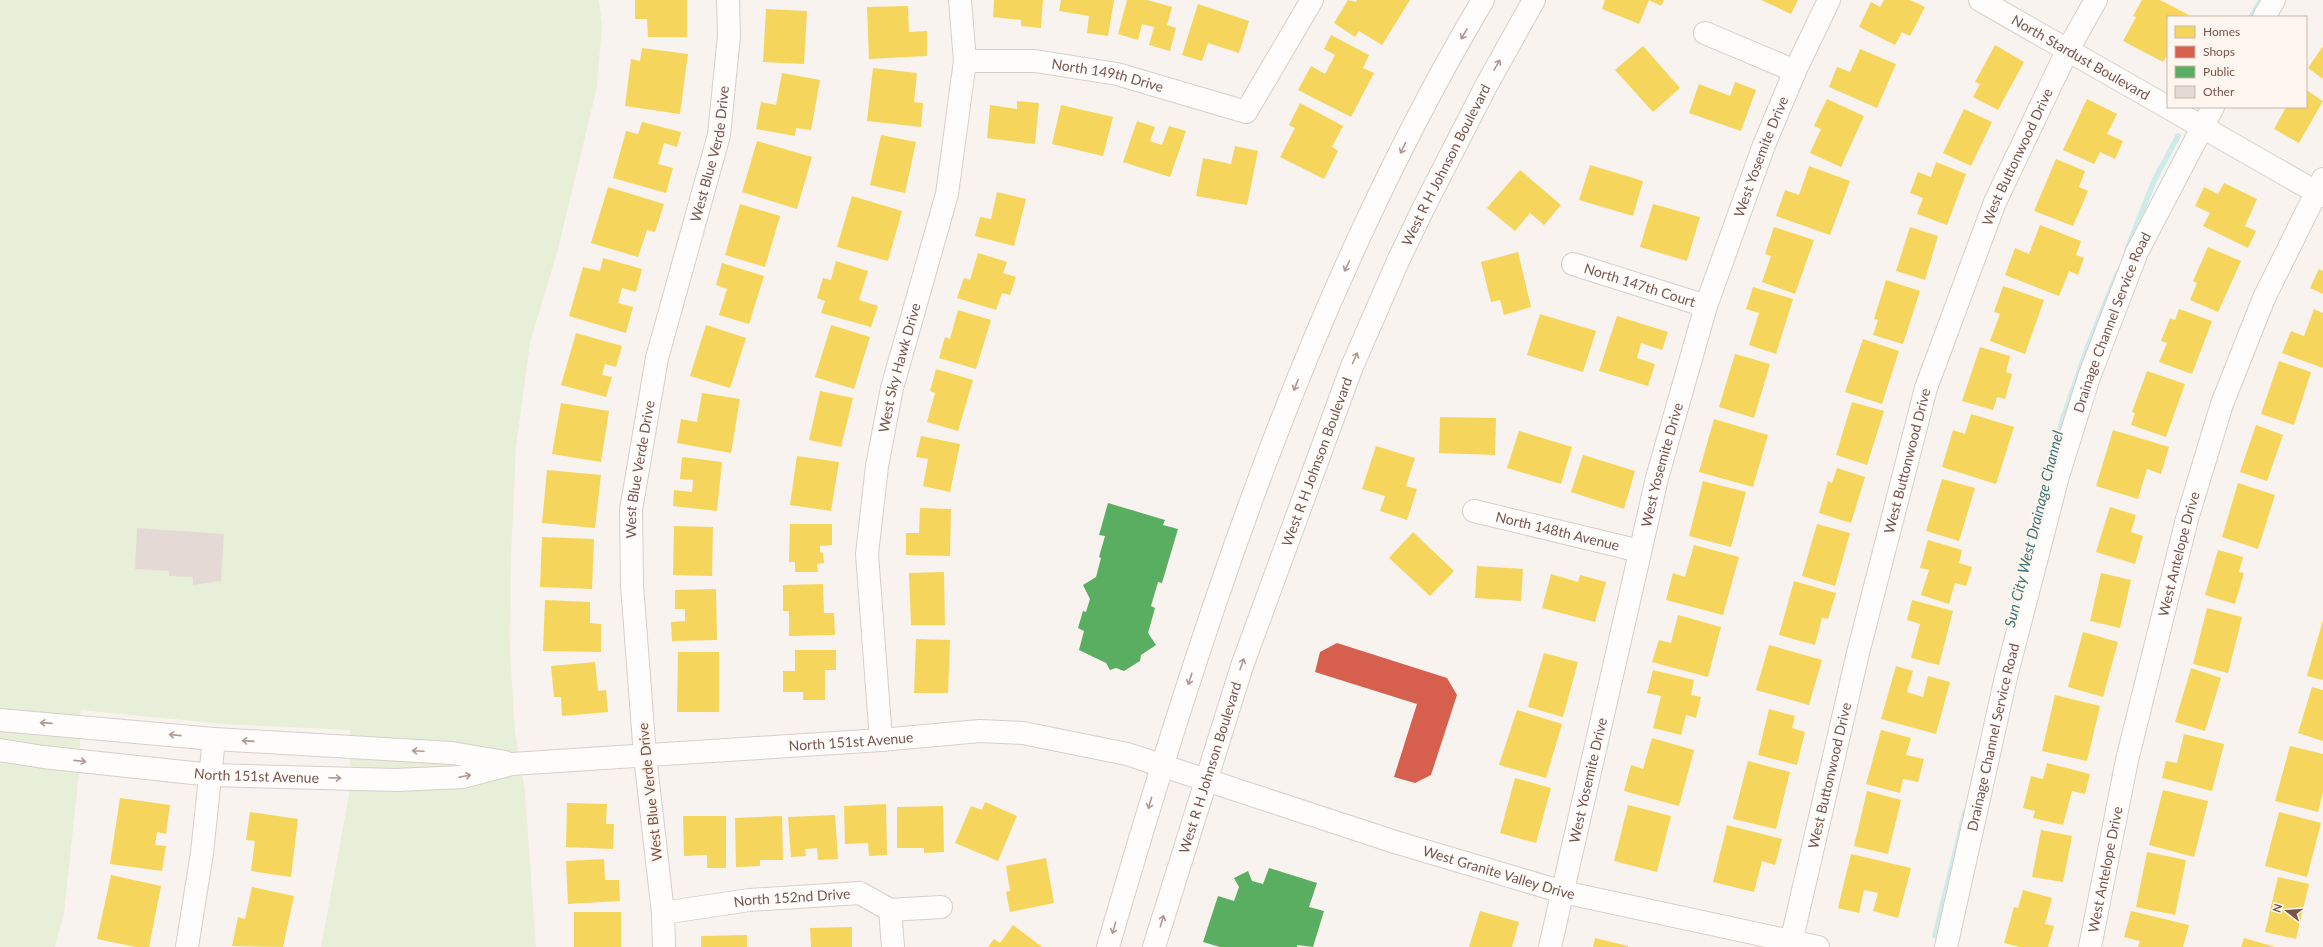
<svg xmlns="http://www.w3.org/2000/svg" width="2323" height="947" font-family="Lato,sans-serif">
  <rect width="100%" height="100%" fill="#f8f3ee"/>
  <polygon fill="#e8efd8" points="0,0 599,0 602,25 597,87 558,249 530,343 516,447 511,555 510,653 515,732 525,792 536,947 321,947 350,789 350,730 223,724 81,710 79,773 64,913 55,947 0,947"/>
  <g fill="#f6d55c">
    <polygon points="635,0 687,0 687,37 648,37 647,19 635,19"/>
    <polygon points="994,0 1043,0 1041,28 1021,26 1021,20 993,17"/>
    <polygon points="1061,0 1114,0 1108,36 1087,33 1089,16 1059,11"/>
    <polygon points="1127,0 1147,0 1172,7 1167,25 1176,28 1170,51 1149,45 1154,27 1142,24 1138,40 1118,34"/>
    <polygon points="1348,0 1356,2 1357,0 1410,0 1382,45 1359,31 1355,37 1334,23"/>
    <polygon points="1605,0 1664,0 1661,6 1649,0 1639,24 1602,9"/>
    <polygon points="1761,0 1798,0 1791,14"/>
    <polygon points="1884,0 1910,0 1925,7 1910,36 1902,32 1895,45 1859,27 1871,2 1880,7"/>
    <polygon points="2142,0 2160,0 2189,15 2168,17 2168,54 2163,62 2123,41 2136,17 2133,16"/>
    <polygon points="1198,4 1249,21 1239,53 1208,43 1202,61 1182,55"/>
    <polygon points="908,6 909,32 927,31 927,56 869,59 867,7"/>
    <polygon points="766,9 807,11 804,64 763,62"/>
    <polygon points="1331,35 1369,55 1363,68 1374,73 1351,117 1298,90 1311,66 1325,74 1335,55 1324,49"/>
    <polygon points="1995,45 2024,62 1998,110 1973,97 1980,84 1975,82"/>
    <polygon points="1643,46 1680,88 1653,112 1615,70"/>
    <polygon points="2323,46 2323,79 2308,68"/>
    <polygon points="642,48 688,54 680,114 625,106 631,59 640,61"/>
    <polygon points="1860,49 1896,64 1877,108 1829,87 1837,67 1850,72"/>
    <polygon points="873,68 917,73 914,102 923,103 921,127 867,121"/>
    <polygon points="782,73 820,80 811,130 796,128 795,136 756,129 761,102 776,105"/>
    <polygon points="1735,82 1756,90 1741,131 1689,113 1699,84 1730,96"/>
    <polygon points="2306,90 2323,101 2299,143 2274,129 2286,107 2306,107"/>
    <polygon points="1827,99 1864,116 1841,167 1810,153 1821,129 1814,126"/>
    <polygon points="2087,99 2117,114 2107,134 2123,141 2115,159 2100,152 2094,164 2063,150"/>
    <polygon points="1017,101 1039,103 1035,144 987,138 990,105 1017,109"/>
    <polygon points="1300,103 1343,126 1332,147 1338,151 1324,179 1280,157 1295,128 1289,125"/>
    <polygon points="1061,105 1113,117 1103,156 1052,144"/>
    <polygon points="1964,109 1992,122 1971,166 1943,153"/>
    <polygon points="1137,121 1155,127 1150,141 1162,145 1169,126 1186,131 1170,177 1123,162"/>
    <polygon points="642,122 681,132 677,147 664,143 658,164 673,168 666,193 613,178 626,131 638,134"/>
    <polygon points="881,135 916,142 905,193 870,185"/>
    <polygon points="757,141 812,157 797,209 742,192"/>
    <polygon points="1235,146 1258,151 1247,205 1196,196 1203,158 1231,164"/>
    <polygon points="2056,159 2085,171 2079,187 2088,191 2073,226 2034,211"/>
    <polygon points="1936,162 1966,174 1947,225 1917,214 1923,198 1910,193 1918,172 1931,177"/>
    <polygon points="1590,165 1643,181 1633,216 1579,200"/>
    <polygon points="1809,166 1850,181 1830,235 1776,216 1785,190 1799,195"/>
    <polygon points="1520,170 1561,205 1544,225 1530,213 1515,231 1487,208"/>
    <polygon points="2224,183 2257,199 2245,226 2256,231 2248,248 2203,226 2210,213 2195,206 2204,187 2218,194"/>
    <polygon points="608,187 664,204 655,232 647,230 638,257 591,243"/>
    <polygon points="997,192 1026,199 1014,246 975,236 980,217 991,219"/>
    <polygon points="852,196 902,211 888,261 837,247"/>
    <polygon points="740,204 780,216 765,267 725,255"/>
    <polygon points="1653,204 1700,217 1687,261 1640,247"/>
    <polygon points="2040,225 2081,241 2076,255 2084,258 2078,275 2069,271 2059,296 2005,275 2015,248 2029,254"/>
    <polygon points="1774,227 1814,240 1795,294 1762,282 1771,256 1765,254"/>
    <polygon points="1910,227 1938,236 1925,280 1896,271"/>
    <polygon points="2208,247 2241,261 2218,312 2190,300 2197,283 2193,281"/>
    <polygon points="1518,252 1531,307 1504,315 1500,300 1491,302 1481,262"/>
    <polygon points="978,253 1007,262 1003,273 1016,277 1010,295 1002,293 996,310 957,298 964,278 970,280"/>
    <polygon points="603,258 642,269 636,292 622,288 618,303 633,307 626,333 569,316 583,267 600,271"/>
    <polygon points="836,261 868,271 859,300 878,306 871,327 821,313 825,301 817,298 823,278 831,280"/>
    <polygon points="722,263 764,276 749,324 719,315 727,289 716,285"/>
    <polygon points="2319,269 2323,271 2323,294 2310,288"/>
    <polygon points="1886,280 1920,291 1903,344 1873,335 1878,320 1874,319"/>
    <polygon points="2003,286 2044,300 2025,354 1990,341 2000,314 1994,312"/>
    <polygon points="1753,287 1793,299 1776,354 1749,345 1759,313 1746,309"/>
    <polygon points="2179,309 2212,321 2192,374 2159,362 2167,343 2161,341 2170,318 2175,320"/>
    <polygon points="2314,309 2323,313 2323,368 2282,353 2291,331 2304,336"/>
    <polygon points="958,310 991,320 976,369 939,358 945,337 950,339"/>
    <polygon points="1540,314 1596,331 1583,372 1527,355"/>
    <polygon points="1617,316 1668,332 1662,350 1641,343 1637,358 1655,364 1648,386 1599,371"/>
    <polygon points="706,325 746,338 730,388 690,376"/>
    <polygon points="831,325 870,337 854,389 815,377"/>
    <polygon points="576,333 622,346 616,367 605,364 602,375 612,377 606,397 561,385"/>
    <polygon points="1863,339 1899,351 1882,404 1845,392"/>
    <polygon points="1980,347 2010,356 2006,372 2012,374 2005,399 1997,397 1993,410 1962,401"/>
    <polygon points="1735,354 1770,364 1754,418 1719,407"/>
    <polygon points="2279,361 2311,372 2294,425 2261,414"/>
    <polygon points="936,369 973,380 958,431 927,422 935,393 930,391"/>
    <polygon points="2147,371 2185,384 2166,437 2131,425 2135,413 2132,412"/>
    <polygon points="820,391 853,398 841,447 809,440"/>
    <polygon points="702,393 740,399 731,453 677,443 681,419 697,422"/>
    <polygon points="1852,402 1884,411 1867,465 1836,455"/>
    <polygon points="561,403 609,411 601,462 552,454"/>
    <polygon points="1971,414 2014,427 1996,484 1942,467 1953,430 1965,434"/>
    <polygon points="1440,417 1496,418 1495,455 1439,453"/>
    <polygon points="1714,419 1768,435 1753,487 1699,472"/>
    <polygon points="2256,425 2283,435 2267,481 2240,472"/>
    <polygon points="2113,430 2169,447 2161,474 2147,469 2138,499 2096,486"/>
    <polygon points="1519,431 1572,447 1561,484 1507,468"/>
    <polygon points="921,436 960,444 950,492 923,486 928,459 916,457"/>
    <polygon points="1376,446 1415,458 1406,486 1417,489 1407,520 1380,511 1385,496 1362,489"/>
    <polygon points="1583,455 1635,471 1624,509 1571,492"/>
    <polygon points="797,456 839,462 831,511 790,505"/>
    <polygon points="682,457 722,462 717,511 673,506 674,490 692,492 693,480 680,479"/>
    <polygon points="1837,468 1865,477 1851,523 1819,513 1828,481 1832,483"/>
    <polygon points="547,470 601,475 595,528 542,523"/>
    <polygon points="1942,479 1975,488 1959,541 1926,531"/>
    <polygon points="1703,481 1746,492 1731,547 1689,536"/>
    <polygon points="2238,483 2275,495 2258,549 2222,537"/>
    <polygon points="2110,507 2136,515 2131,532 2143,536 2135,564 2096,552"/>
    <polygon points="920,508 951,509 950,556 906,555 906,533 919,533"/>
    <polygon points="790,524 832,524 832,545 820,546 820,552 823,553 824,563 817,564 818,572 795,572 795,562 789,562"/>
    <polygon points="1817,524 1850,533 1835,586 1802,576"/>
    <polygon points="674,526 713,527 712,576 673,575"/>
    <polygon points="1413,532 1454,571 1430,596 1389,558"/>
    <polygon points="542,537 594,539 592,589 540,587"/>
    <polygon points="1928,540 1962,550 1959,563 1972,567 1966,586 1955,583 1949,604 1921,595 1929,570 1920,568"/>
    <polygon points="1694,545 1739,557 1723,615 1666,600 1673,573 1685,577"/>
    <polygon points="2218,550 2243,557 2239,572 2244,573 2235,604 2205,595"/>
    <polygon points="1477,566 1523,569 1521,601 1475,598"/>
    <polygon points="944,572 945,625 911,625 909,573"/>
    <polygon points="2101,573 2131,580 2120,628 2090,621"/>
    <polygon points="1551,574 1578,582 1580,575 1606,582 1595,622 1542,608"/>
    <polygon points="1794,581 1836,593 1828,619 1822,618 1815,645 1779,635"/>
    <polygon points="823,584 824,613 834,613 835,635 789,636 789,611 783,611 783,585"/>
    <polygon points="716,589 717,640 672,641 671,622 685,621 685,609 675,609 675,590"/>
    <polygon points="545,600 590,602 590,623 601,624 601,652 543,651"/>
    <polygon points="1912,600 1953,611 1939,665 1911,658 1920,624 1907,620"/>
    <polygon points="2207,608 2242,617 2228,673 2193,664"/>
    <polygon points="1678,615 1721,627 1708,677 1652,662 1659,640 1671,643"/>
    <polygon points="2323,620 2323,680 2307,676"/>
    <polygon points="2083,632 2118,642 2103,697 2068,687"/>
    <polygon points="916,639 950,640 948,693 914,693"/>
    <polygon points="1769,645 1822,660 1809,705 1756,690"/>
    <polygon points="795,650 836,650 836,670 825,670 825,700 803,700 803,692 783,692 783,671 795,671"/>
    <polygon points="678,652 719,652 719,712 677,712"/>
    <polygon points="1544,653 1578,662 1563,717 1528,707"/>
    <polygon points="595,662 598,691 606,690 608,712 562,716 561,697 554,697 551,666"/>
    <polygon points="1896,666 1913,671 1907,692 1923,697 1928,676 1950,682 1936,734 1881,719"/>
    <polygon points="2191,668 2221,678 2205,731 2175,722"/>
    <polygon points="1653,670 1694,680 1691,695 1701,697 1696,718 1686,715 1681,735 1653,728 1661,696 1647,693"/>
    <polygon points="2312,687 2323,690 2323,741 2298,733"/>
    <polygon points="2055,695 2100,706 2087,761 2042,751"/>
    <polygon points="1769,709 1795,716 1792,728 1805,732 1797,765 1758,755"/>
    <polygon points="1517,710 1562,724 1546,778 1499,765"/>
    <polygon points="1881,730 1911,738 1906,755 1924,759 1918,782 1903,779 1900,793 1866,784"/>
    <polygon points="2184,734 2224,744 2212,791 2162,778 2166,761 2177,763"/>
    <polygon points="1652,738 1694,750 1679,806 1624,791 1631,765 1643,769"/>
    <polygon points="2290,746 2323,754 2323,792 2318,812 2275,801"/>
    <polygon points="1748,761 1790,772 1776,829 1733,819"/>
    <polygon points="2047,763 2090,774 2085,794 2072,791 2063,825 2033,818 2035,811 2023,808 2031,776 2043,779"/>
    <polygon points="1515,778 1551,788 1536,843 1500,833"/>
    <polygon points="2163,790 2208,801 2194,857 2149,845"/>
    <polygon points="1867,791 1901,800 1888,854 1854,846"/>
    <polygon points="120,798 170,805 166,834 157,832 155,845 166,846 162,871 110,864"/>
    <polygon points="985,802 1017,816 998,861 955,843 971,806 982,810"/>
    <polygon points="567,803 607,804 606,824 614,824 613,849 566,847"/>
    <polygon points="886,804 887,855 869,856 868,843 845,844 844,806"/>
    <polygon points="1628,805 1671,816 1657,872 1614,861"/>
    <polygon points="943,806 944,852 924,853 924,848 897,848 897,807"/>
    <polygon points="250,812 298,819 291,877 251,871 255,841 246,840"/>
    <polygon points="2279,812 2321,823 2307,877 2265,866"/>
    <polygon points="835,815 838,859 818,860 817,848 805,849 806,856 791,857 788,817"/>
    <polygon points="683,816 726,816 726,868 707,868 707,855 684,856"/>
    <polygon points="782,816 783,860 760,860 760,866 736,867 735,818"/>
    <polygon points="1727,825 1782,839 1775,865 1762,861 1754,892 1713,882"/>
    <polygon points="2041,830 2072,836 2063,882 2032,877"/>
    <polygon points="2147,852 2186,860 2175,915 2136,907"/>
    <polygon points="1851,854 1911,868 1898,918 1873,911 1878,893 1864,890 1859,913 1838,908"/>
    <polygon points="1046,858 1054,903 1010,912 1006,892 1010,891 1006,866"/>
    <polygon points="604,859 605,880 619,880 620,901 568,904 566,861"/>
    <polygon points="111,875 161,886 149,947 136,947 97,939"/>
    <polygon points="2278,877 2309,884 2296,939 2265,932"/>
    <polygon points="252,887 294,896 283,947 232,946 238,917 245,919"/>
    <polygon points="2023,890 2052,898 2045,924 2054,926 2048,947 2020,947 2004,943 2014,907 2018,908"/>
    <polygon points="1480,911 1519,922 1512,947 1469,947"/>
    <polygon points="2131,911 2189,925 2183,947 2138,947 2140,941 2124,937"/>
    <rect x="574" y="912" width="47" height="35"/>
    <polygon points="1013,925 1042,947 988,947 994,939 1000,943"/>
    <polygon points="852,927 852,947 811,947 810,928"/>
    <polygon points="747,935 747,947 701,947 701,936"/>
    <polygon points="1595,938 1628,946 1628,947 1593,947"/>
    <polygon points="2244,938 2275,947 2241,947"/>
  </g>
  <polygon fill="#d6604d" points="1337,643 1447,678 1457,695 1431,775 1415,783 1394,777 1417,704 1315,672 1320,652"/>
  <g fill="#5aae61">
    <polygon points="1108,503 1165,520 1163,525 1178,529 1162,583 1158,582 1151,606 1155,608 1148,633 1156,645 1141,655 1140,661 1124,671 1116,668 1110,670 1106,663 1079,650 1084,631 1078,628 1083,611 1086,612 1090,599 1083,585 1096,577 1101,558 1099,557 1105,536 1099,535"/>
    <polygon points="1269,868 1317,883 1309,907 1324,911 1313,947 1297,945 1297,947 1220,947 1203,942 1218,896 1234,901 1239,887 1234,878 1248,871 1252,881 1263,884"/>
  </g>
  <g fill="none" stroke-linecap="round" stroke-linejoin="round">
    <g stroke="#ceebe9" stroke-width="5.5">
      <polyline points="2251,17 2261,0"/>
      <polyline points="2127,249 2154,181 2178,136"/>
      <polyline points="2017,591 2063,418 2088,346 2118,272"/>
      <polyline points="1935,936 1965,812"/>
    </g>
  </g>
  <polygon fill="#e5d9d5" points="137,528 224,534 221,581 193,585 193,577 169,576 169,571 135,569"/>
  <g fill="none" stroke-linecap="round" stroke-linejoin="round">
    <g stroke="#d7ceca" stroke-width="24">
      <g id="minor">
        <path id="s1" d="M1980,0L2323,196"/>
        <polyline points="2264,17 2274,0"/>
        <polyline points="1705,33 1795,71"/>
        <path id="s2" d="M965,61H1035L1117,74L1246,112L1312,0"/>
        <path id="s3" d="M1573,264L1706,306"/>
        <path id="s4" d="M1474,511L1640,551"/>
        <path id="s5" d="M881,740L867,554L877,466L892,388L947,194L965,61L960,0"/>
        <polyline points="890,910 893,947"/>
        <path id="s6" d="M663,913L749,900L860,893L890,910L941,907"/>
        <polyline points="187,947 202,853 214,739"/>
        <path id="s7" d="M664,947L663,913L645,756L632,585L631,510L657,358L719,135L729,36L728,0"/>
        <path id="s8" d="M1550,947L1657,478L1706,306L1764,145L1795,71L1829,0"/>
        <path id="s9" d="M1790,947L1858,653L1926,388L1995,202L2067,51L2096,0"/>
        <path id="s10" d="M1946,947L2006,677L2058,476L2089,377L2137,252L2213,107"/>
        <path id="s11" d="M2090,947L2127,760L2187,519L2222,404L2264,298L2323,179"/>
      </g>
    </g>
    <g stroke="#d7ceca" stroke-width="24">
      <g id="tertiary">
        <polyline points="0,720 214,739 452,753 505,762"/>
        <path id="s12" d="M0,750L43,757L212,775L396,780L462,777L512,764L881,740L980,731L1023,733L1127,754L1395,842L1563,892L1818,947"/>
      </g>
    </g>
    <g stroke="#d8cec9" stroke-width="24">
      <g id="secondary">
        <path d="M1108,947C1203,621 1309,293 1483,0"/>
        <path id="s13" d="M1154,947L1242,666L1351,369L1398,261L1424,207L1486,86L1534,0"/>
      </g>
    </g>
    <use href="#minor" stroke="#fefdfc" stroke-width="22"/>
    <use href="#tertiary" stroke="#fefdfc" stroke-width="22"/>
    <use href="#secondary" stroke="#fefdfc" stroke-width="22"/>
  </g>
  <defs><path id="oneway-shaft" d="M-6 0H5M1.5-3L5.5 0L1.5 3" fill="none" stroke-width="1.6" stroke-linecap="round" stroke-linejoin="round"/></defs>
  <g stroke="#ae9892">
    <use href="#oneway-shaft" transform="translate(1464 34) rotate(120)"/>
    <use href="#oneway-shaft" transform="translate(1497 65) rotate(-60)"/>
    <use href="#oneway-shaft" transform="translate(1403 148) rotate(116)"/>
    <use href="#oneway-shaft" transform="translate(1347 266) rotate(115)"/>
    <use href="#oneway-shaft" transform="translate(1355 358) rotate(-66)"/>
    <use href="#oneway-shaft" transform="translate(1296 385) rotate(112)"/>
    <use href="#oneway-shaft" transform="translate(1242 664) rotate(-71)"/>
    <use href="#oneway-shaft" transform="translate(1190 679) rotate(108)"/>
    <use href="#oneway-shaft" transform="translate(46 723) rotate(-176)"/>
    <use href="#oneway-shaft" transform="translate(175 735) rotate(-174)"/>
    <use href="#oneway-shaft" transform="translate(248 741) rotate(-176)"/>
    <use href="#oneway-shaft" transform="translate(418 751) rotate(-177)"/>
    <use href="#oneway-shaft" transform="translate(80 761) rotate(6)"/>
    <use href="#oneway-shaft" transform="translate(465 776) rotate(-12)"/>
    <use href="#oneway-shaft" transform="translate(335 778) rotate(2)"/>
    <use href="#oneway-shaft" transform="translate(1150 803) rotate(106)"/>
    <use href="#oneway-shaft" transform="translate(1162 921) rotate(-73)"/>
    <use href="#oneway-shaft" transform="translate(1114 928) rotate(106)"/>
  </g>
  <g text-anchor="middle" stroke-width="4" stroke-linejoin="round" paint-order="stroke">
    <g font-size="14" fill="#78544b" stroke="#fff6ef">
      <text dy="5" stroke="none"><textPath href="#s1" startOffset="116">North Stardust Boulevard</textPath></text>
      <text dy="5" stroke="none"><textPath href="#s2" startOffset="144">North 149th Drive</textPath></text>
      <text dy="5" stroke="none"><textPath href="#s7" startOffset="804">West Blue Verde Drive</textPath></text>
      <text dy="5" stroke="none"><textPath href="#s8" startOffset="819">West Yosemite Drive</textPath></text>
      <text dy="5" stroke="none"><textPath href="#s9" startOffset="824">West Buttonwood Drive</textPath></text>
      <text dy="5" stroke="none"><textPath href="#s13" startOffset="836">West R H Johnson Boulevard</textPath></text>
      <text dy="5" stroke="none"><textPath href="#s3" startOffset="70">North 147th Court</textPath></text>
      <text dy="5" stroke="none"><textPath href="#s10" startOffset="647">Drainage Channel Service Road</textPath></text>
      <text dy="5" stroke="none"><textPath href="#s5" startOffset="376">West Sky Hawk Drive</textPath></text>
      <text dy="5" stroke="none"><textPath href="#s9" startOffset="500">West Buttonwood Drive</textPath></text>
      <text dy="5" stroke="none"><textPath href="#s13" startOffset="512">West R H Johnson Boulevard</textPath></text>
      <text dy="5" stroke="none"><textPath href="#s8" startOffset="495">West Yosemite Drive</textPath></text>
      <text dy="5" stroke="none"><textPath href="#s7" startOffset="480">West Blue Verde Drive</textPath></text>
      <text dy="5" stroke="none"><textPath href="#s4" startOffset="86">North 148th Avenue</textPath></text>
      <text dy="5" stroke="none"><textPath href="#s11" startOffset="403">West Antelope Drive</textPath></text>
      <text dy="5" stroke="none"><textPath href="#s10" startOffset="215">Drainage Channel Service Road</textPath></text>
      <text dy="5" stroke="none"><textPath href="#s12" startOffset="855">North 151st Avenue</textPath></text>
      <text dy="5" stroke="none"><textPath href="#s13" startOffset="188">West R H Johnson Boulevard</textPath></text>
      <text dy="5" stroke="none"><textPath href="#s12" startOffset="258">North 151st Avenue</textPath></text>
      <text dy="5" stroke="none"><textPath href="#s9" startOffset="176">West Buttonwood Drive</textPath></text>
      <text dy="5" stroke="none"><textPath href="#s8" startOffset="171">West Yosemite Drive</textPath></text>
      <text transform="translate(650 792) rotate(-96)" y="5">West Blue Verde Drive</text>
      <text dy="5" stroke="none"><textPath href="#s11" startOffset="79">West Antelope Drive</textPath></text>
      <text dy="5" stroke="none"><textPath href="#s12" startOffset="1524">West Granite Valley Drive</textPath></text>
      <text dy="5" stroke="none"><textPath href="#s6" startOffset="130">North 152nd Drive</textPath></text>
    </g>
    <g font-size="15" font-style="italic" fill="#3b7676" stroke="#fff6ef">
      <text transform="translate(2034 529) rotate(-76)" y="5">Sun City West Drainage Channel</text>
    </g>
  </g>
  <rect x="2167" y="16" width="140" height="92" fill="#fff6ef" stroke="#c9b5ad"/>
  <rect x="2175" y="26" width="20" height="12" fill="#f6d55c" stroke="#c9b5ad"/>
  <text x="2203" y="36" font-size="12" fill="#78544b">Homes</text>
  <rect x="2175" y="46" width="20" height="12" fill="#d6604d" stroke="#c9b5ad"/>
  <text x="2203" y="56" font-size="12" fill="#78544b">Shops</text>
  <rect x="2175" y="66" width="20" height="12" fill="#5aae61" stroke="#c9b5ad"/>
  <text x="2203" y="76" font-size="12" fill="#78544b">Public</text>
  <rect x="2175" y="86" width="20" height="12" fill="#e5d9d5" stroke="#c9b5ad"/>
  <text x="2203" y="96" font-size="12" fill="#78544b">Other</text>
  <g transform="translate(2287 911) rotate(287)" stroke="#fff6ef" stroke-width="3" paint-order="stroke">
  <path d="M0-3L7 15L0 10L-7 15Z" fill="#78544b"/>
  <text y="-6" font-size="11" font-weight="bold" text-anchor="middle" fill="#78544b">N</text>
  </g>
</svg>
